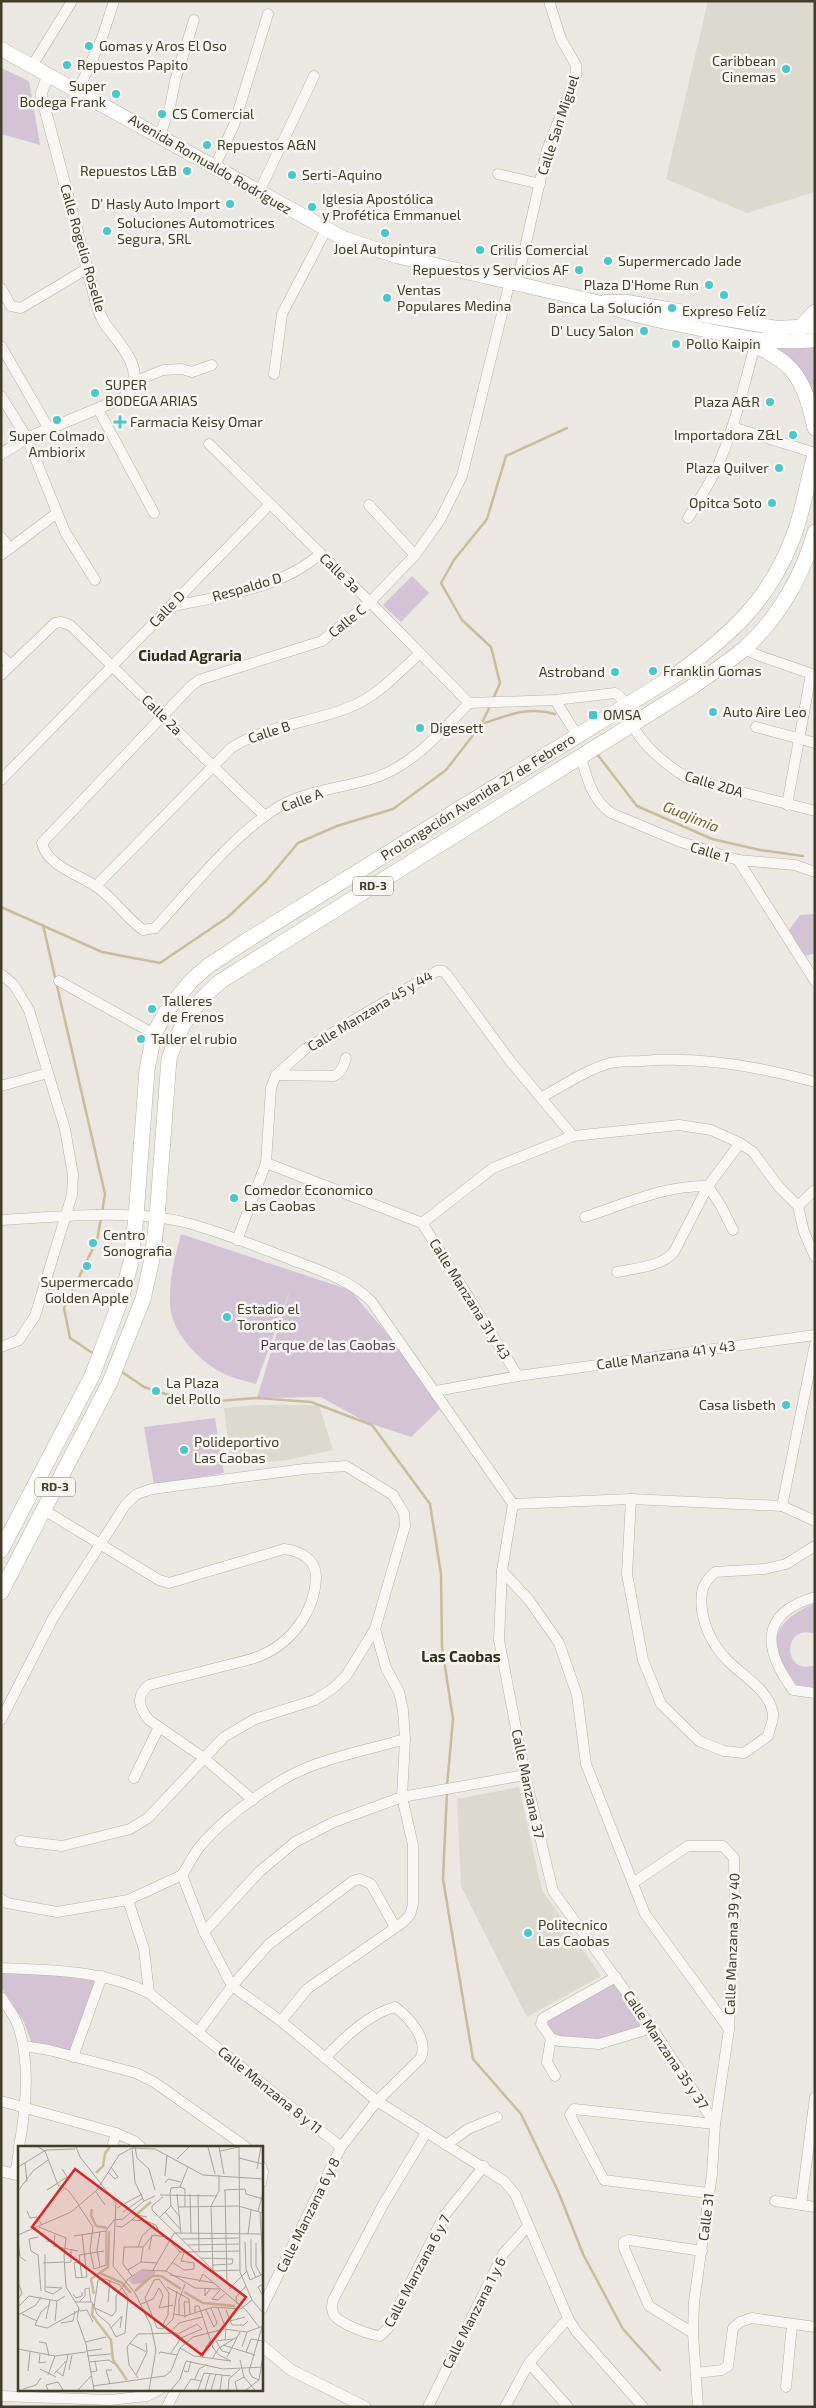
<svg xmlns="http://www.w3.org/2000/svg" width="816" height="2408" font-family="'Exo 2',sans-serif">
  <rect width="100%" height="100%" fill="#eae8e1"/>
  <g fill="#dcd9cf">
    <polygon points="708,1 815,1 815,192 747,213 666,179"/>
    <polygon points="254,1405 319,1405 333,1450 287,1460 231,1466 224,1408"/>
    <polygon points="519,1787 542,1890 601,1976 527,2017 461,1886 457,1799"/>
  </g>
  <g fill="#d3c3d4">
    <polygon points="1,68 29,81 40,145 1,134"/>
    <polygon points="815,346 815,412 769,347"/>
    <polygon points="412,576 429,593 401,622 383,605"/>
    <polygon points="815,914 815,953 802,957 786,934 800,915"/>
    <path d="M181,1234L350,1290L436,1391L440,1409L411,1437L366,1422L321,1397L257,1398L290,1290L256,1384C247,1381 236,1379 227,1375C201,1364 170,1332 170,1303C169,1279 175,1257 181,1234Z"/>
    <polygon points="215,1418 224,1473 154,1485 144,1427"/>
    <path d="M815,1603V1634C782,1622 782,1677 815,1665L813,1687L797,1685C767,1645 768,1624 815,1603Z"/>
    <polygon points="1,1973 53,1975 96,1981 71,2054 32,2044 24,2022 1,1987"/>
    <path d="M615,1983L646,2025C611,2038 580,2053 546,2029L549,2020Z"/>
  </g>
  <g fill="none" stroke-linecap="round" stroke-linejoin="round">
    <g stroke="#c9bc9d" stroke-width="2.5">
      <polyline points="493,699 500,683 491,647 462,620 441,583 454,560 487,519 506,456 567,428"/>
      <path d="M482,724C508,715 529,706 555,714"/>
      <polyline points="597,754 637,806 712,839 760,850 803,856"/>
      <polyline points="1,907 102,952 160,963 228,917 266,881 298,843 337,826 393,809 446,770 481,725 491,704"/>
      <polyline points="43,925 105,1194 102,1213"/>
      <polyline points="94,1354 70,1338 64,1308 97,1240 101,1218"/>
      <polyline points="119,1370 144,1387 193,1403 257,1398 311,1402 372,1425 430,1504 441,1574 442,1647 453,1719 447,1786"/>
      <polyline points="447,1791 443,1879 473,2059 521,2114 558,2191 583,2254 623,2329 660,2370"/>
    </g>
    <g stroke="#b4b1a6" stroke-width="11">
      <g id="minor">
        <polyline points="32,66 72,1"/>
        <polyline points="78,91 102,38 114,1"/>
        <polyline points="160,135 170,107 175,81 194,20"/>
        <polyline points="215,166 234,125 268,14"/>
        <polyline points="498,174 540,184"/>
        <polyline points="259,192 314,76"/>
        <polyline points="517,283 547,150 576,76 576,65 561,39 549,1"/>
        <polyline points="1,288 11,306 21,308 88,268"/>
        <polyline points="1,346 49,429"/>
        <polyline points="274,374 282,314 326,230"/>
        <polyline points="134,382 163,370 182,369 192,372 212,365"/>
        <polyline points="1,396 27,438 65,532 95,580"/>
        <polyline points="98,409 154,513"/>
        <polyline points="732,427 815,453"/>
        <polyline points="209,444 370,602 469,703"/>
        <polyline points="369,505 415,555"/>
        <path d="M688,518C697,503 706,489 714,474C733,434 743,389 755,345"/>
        <polyline points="1,537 10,548"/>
        <polyline points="1,555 57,513"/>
        <path d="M170,607C220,596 280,589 320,554"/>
        <polyline points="744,649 760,656 815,675"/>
        <polyline points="1,656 10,665"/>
        <path d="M1,675L55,623L61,622L70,625C136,688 198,754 265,816"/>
        <polyline points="555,700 577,735"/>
        <path d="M469,703C441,732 410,768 371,779C342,788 306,791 280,806C231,836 194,886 155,928L143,930C125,917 113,897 94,885C75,873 48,866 42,843L191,686L199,680L322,641L370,602L415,555L440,520L462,476L510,281"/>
        <path d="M469,703L555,700L615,693C628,700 627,718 635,730C647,749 668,766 687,778L815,811"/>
        <polyline points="756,727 815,743"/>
        <path d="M581,757C587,779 592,799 611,813L678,841L738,860L815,981"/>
        <polyline points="1,780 270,504"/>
        <polyline points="787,805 811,674"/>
        <polyline points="738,860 795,865 815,872"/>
        <path d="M96,886L231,748C267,725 311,723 350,707C378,696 398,673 420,653"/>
        <polyline points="1,974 14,985 29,1010 65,1129 73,1175 72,1195 35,1316 19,1340 1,1347"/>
        <polyline points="59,981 154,1034"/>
        <path d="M276,1075L334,1076C341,1073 344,1066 346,1058"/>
        <polyline points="1,1086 48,1073"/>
        <path d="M542,1097C564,1085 586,1070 610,1063C620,1061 631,1061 641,1061C700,1056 758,1066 815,1082"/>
        <polyline points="266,1163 422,1223"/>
        <polyline points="798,1206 804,1232 815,1257"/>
        <polyline points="798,1206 815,1190"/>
        <path d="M585,1217C625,1204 665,1185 708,1186L740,1143"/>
        <path d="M1,1220C57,1217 129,1209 183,1222C219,1231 253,1245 287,1258C318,1270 347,1278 371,1301L513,1504"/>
        <polyline points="422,1223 493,1168 573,1136 679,1125 711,1130 740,1143 753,1152 779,1187 798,1206"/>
        <polyline points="422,1223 518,1376"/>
        <polyline points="237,1240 266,1163 271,1088 276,1075 305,1049 437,971 443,971 447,975 511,1062 573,1136"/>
        <path d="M617,1272C636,1268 661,1267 674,1252L708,1186L721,1206L733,1230"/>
        <polyline points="436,1391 518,1376 815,1335"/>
        <path d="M631,1499L627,1574L643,1660L661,1704L699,1741L724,1751L744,1753L768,1736C769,1730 774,1720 773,1713C769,1690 743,1676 728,1661C714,1647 705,1630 702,1610C700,1592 702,1584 715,1572L765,1569L786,1564L815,1546"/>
        <polyline points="513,1504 502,1571 499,1640 525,1775 553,1891 652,2028 715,2124"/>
        <polyline points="513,1504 631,1499 782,1506 815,1521"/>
        <polyline points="782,1506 815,1344"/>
        <path d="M44,1510L159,1580L169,1583L284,1549C300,1551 317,1559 316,1579C314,1613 291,1643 260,1656C247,1661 230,1664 216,1668C194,1674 172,1679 149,1685C135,1696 139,1708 149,1720L204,1758L253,1800"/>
        <polyline points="502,1571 529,1600 559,1643 577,1695 586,1764 645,1914 729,2029"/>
        <path d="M815,1597C758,1614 764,1650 793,1690L815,1693"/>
        <polyline points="1,1720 53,1618 126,1504 137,1494 152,1489 304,1469 346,1466 393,1495 404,1513 405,1526 375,1629 346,1676 332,1689 315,1700 255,1719 224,1737 148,1818 130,1829 62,1846 20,1841"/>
        <polyline points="134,1778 159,1727"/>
        <polyline points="182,1875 204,1932 232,1986 281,2021 377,2101 504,2181 515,2194 568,2318 576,2331 643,2407"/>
        <path d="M182,1875C189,1865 194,1852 203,1843C227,1815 279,1777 314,1765C343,1754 375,1748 405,1739"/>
        <polyline points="633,1883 688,1846 723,1846 734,1858 735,1920 729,2029 715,2124 712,2174 694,2302 693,2333 698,2407"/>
        <polyline points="1,1899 7,1903 57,1912 128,1900 182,1875"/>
        <polyline points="128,1900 144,1949 149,1993"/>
        <polyline points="204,1932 259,1872 295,1842 334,1822 402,1797 525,1775"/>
        <path d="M1,1968C51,1970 104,1970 149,1993L341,2147"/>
        <polyline points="616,1977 543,2018 541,2024 551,2038 559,2041 599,2044 652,2028"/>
        <path d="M1,1997C6,2005 13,2014 17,2023C31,2060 26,2109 19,2147"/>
        <polyline points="281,2021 307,1989 402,1923 410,1915 413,1904 413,1845 402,1797 405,1739 403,1710 399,1692 386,1668 375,1629"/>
        <polyline points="198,2032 232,1986 269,1944 353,1881 360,1879 371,1884 395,1927"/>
        <polyline points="551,2038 547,2062 555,2076"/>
        <polyline points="24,2046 49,2050 136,2073 154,2082 246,2147"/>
        <polyline points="73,2057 102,1976"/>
        <polyline points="1,2101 116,2133 134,2141 141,2147"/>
        <path d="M426,2133L384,2203L333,2300C332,2306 331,2310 334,2315C340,2324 370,2335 380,2336L388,2328L444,2216L484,2166"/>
        <polyline points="446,2145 468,2129 497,2117"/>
        <polyline points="112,2147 116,2133"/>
        <polyline points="261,2166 263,2172 261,2183"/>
        <polyline points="15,2174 19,2151"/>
        <polyline points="708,2193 604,2180 570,2115 574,2109 715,2124"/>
        <polyline points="775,2201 815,2207"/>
        <polyline points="801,2205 815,2097"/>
        <path d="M261,2310L341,2147L377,2101L420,2059C430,2041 410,2018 395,2007C368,2014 344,2038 325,2058"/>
        <polyline points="693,2333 649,2306 624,2248 624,2242 629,2240 702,2251"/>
        <polyline points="529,2363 568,2407"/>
        <polyline points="696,2373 722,2370 728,2366 733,2328 740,2322 752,2318 815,2327"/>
        <polyline points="786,2387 792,2325"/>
        <polyline points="1,2396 110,2400 147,2396 160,2389"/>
        <polyline points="167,2407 176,2389"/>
        <polyline points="428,2407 503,2254 528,2226"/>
        <polyline points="505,2407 529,2363 568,2318"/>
      </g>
    </g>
    <g stroke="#b4b1a6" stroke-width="12">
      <g id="tertiary">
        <path d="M1,454L27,438L123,398C151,374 120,345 105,324C101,317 98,310 96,302L41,94L48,75"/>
        <polyline points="1,2171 19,2175"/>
        <polyline points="261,2345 291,2370 365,2407"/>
      </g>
    </g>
    <g stroke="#b4b1a6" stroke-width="15">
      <g id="secondary">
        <path d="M1,49L343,238L396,256L601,303C629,315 657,320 686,326C731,335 767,345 815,340"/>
        <polyline points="605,302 627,302 777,328 815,326"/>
      </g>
    </g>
    <g stroke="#b5b1a1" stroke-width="16">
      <g id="primary">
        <polyline points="800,328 815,312"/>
        <path d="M733,337C789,358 802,369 815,428"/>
        <path d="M1,1550L92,1376L121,1299L131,1262L136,1216L147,1070L154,1034L166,1012L191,981L208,966L246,941L677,674C729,636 768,602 792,540C803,513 807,482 815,455"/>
        <path d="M1,1592L110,1382L143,1299L152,1259L157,1218L169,1059C180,1024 193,1005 221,981L689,689C707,676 727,663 744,649C778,619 803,575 815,532"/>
      </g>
    </g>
    <use href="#minor" stroke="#f8f7f4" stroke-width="10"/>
    <use href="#tertiary" stroke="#f8f7f4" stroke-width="11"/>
    <use href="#secondary" stroke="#fff" stroke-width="14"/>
    <use href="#primary" stroke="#fff" stroke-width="15"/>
  </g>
  <g fill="#48c7cd" stroke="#f7f6f1" stroke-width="2">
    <circle cx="89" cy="46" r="5"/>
    <circle cx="67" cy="65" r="5"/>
    <circle cx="786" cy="69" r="5"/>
    <circle cx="116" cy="94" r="5"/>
    <circle cx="162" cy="114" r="5"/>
    <circle cx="207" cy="145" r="5"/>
    <circle cx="187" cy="171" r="5"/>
    <circle cx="292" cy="175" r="5"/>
    <circle cx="230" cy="204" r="5"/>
    <circle cx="312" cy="207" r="5"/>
    <circle cx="107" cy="231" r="5"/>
    <circle cx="385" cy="233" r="5"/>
    <circle cx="480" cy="250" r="5"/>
    <circle cx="608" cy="261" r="5"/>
    <circle cx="579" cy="270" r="5"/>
    <circle cx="709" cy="285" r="5"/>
    <circle cx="724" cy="295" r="5"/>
    <circle cx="387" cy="298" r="5"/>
    <circle cx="672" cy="308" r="5"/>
    <circle cx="644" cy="331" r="5"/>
    <circle cx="676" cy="344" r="5"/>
    <circle cx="95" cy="393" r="5"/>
    <circle cx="770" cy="402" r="5"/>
    <circle cx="57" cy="420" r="5"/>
    <path d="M117.5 414.5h5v5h5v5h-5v5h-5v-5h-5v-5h5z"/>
    <circle cx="793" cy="435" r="5"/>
    <circle cx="779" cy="468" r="5"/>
    <circle cx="772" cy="503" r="5"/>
    <circle cx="653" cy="671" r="5"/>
    <circle cx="615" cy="672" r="5"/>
    <circle cx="713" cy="712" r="5"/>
    <rect x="588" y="710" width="10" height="10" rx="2.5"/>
    <circle cx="420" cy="728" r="5"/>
    <circle cx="152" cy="1009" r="5"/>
    <circle cx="141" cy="1039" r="5"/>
    <circle cx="234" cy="1198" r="5"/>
    <circle cx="93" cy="1243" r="5"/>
    <circle cx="87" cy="1266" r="5"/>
    <circle cx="227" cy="1317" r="5"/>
    <circle cx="156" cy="1391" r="5"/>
    <circle cx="786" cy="1405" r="5"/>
    <circle cx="184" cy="1450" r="5"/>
    <circle cx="528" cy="1933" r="5"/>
  </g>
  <g text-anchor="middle" stroke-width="5" stroke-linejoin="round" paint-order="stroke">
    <g fill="#f7f6f1" stroke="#787466" stroke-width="1">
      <rect x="353" y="876.5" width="40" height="19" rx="4"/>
      <rect x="35" y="1477.5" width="40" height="19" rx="4"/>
    </g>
    <g font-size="12" font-weight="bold" fill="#413d2a">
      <text x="373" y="890">RD-3</text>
      <text x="55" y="1491">RD-3</text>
    </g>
    <g font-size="14" fill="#413d2a" stroke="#f7f6f1" text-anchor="start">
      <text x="99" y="51">Gomas y Aros El Oso</text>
      <text x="776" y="66" text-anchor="end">Caribbean<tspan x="776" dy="16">Cinemas</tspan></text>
      <text x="77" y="70">Repuestos Papito</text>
      <text x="106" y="91" text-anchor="end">Super<tspan x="106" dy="16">Bodega Frank</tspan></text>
      <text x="172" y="119">CS Comercial</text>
      <text x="217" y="150">Repuestos A&amp;N</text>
      <text x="177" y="176" text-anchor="end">Repuestos L&amp;B</text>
      <text x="302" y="180">Serti-Aquino</text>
      <text x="322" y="204">Iglesia Apostólica<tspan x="322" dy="16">y Profética Emmanuel</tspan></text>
      <text x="220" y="209" text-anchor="end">D' Hasly Auto Import</text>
      <text x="117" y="228">Soluciones Automotrices<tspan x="117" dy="16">Segura, SRL</tspan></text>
      <text x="385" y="254" text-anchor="middle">Joel Autopintura</text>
      <text x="490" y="255">Crilis Comercial</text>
      <text x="618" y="266">Supermercado Jade</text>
      <text x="569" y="275" text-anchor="end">Repuestos y Servicios AF</text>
      <text x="699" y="290" text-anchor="end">Plaza D'Home Run</text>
      <text x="397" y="295">Ventas<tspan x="397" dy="16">Populares Medina</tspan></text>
      <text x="662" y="313" text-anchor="end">Banca La Solución</text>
      <text x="724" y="316" text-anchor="middle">Expreso Felíz</text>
      <text x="634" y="336" text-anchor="end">D' Lucy Salon</text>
      <text x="686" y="349">Pollo Kaipin</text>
      <text x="105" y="390">SUPER<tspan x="105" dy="16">BODEGA ARIAS</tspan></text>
      <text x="760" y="407" text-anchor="end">Plaza A&amp;R</text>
      <text x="130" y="427">Farmacia Keisy Omar</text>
      <text x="783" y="440" text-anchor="end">Importadora Z&amp;L</text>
      <text x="57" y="441" text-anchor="middle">Super Colmado<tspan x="57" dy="16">Ambiorix</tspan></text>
      <text x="769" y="473" text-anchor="end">Plaza Quilver</text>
      <text x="762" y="508" text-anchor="end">Opitca Soto</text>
      <text x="663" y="676">Franklin Gomas</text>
      <text x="605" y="677" text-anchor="end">Astroband</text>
      <text x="723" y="717">Auto Aire Leo</text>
      <text x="603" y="720">OMSA</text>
      <text x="430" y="733">Digesett</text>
      <text x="162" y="1006">Talleres<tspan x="162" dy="16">de Frenos</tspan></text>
      <text x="151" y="1044">Taller el rubio</text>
      <text x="244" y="1195">Comedor Economico<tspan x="244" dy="16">Las Caobas</tspan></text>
      <text x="103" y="1240">Centro<tspan x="103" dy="16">Sonografia</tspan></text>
      <text x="87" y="1287" text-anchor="middle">Supermercado<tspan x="87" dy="16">Golden Apple</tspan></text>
      <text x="237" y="1314">Estadio el<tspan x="237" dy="16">Torontico</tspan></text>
      <text x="166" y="1388">La Plaza<tspan x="166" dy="16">del Pollo</tspan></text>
      <text x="776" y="1410" text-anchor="end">Casa lisbeth</text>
      <text x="194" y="1447">Polideportivo<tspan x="194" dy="16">Las Caobas</tspan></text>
      <text x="538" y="1930">Politecnico<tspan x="538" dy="16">Las Caobas</tspan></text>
    </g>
    <g font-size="14" fill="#413d2a" stroke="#f7f6f1">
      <text transform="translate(558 125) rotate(-72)" y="5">Calle San Miguel</text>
      <text transform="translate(210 164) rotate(30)" y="5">Avenida Romualdo Rodríguez</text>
      <text transform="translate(83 248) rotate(74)" y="5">Calle Rogelio Roselle</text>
      <text transform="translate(340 573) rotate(44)" y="5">Calle 3a</text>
      <text transform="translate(247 587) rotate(-16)" y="5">Respaldo D</text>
      <text transform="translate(167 609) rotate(-46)" y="5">Calle D</text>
      <text transform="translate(347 621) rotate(-39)" y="5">Calle C</text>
      <text transform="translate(162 715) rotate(45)" y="5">Calle 2a</text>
      <text transform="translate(269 732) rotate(-18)" y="5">Calle B</text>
      <text transform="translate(714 784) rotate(17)" y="5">Calle 2DA</text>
      <text transform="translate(478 797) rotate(-32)" y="5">Prolongación Avenida 27 de Febrero</text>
      <text transform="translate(302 800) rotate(-20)" y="5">Calle A</text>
      <text transform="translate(710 852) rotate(17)" y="5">Calle 1</text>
      <text transform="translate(370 1011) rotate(-31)" y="5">Calle Manzana 45 y 44</text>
      <text transform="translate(470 1299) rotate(58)" y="5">Calle Manzana 31 y 43</text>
      <text transform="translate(666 1355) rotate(-8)" y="5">Calle Manzana 41 y 43</text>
      <text transform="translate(528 1784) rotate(78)" y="5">Calle Manzana 37</text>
      <text transform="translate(732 1944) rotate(-88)" y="5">Calle Manzana 39 y 40</text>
      <text transform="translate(666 2050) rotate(56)" y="5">Calle Manzana 35 y 37</text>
      <text transform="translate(270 2090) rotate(39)" y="5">Calle Manzana 8 y 11</text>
      <text transform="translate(308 2215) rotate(-64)" y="5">Calle Manzana 6 y 8</text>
      <text transform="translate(706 2217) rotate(-83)" y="5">Calle 31</text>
      <text transform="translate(417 2271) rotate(-62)" y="5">Calle Manzana 6 y 7</text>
      <text transform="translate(474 2313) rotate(-63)" y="5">Calle Manzana 1 y 6</text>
    </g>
    <g font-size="14" fill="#5d375d" stroke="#f7f6f1">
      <text x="328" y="1350">Parque de las Caobas</text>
    </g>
    <g font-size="15" font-weight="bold" fill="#322f1c" stroke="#f7f6f1">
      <text x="190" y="661">Ciudad Agraria</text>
      <text x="461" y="1662">Las Caobas</text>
    </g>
    <g font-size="15" font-style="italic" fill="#756534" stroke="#f7f6f1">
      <text transform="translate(691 817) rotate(22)" y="5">Guajimia</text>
    </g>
  </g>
  <g transform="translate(18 2146)">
    <rect width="245" height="245" fill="#eae8e1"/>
    <path d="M124,125H137V128L126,137L115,138L111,134Z" fill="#d3c3d4"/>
    <path fill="none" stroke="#c9bc9d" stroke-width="2.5" d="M78,27L85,20L87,7L92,1M74,63L73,69L78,80L89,82M119,68L133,56M82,127L104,137L113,147M117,145L134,130H143L163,143M166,146L185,157L217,160M76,148L73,133L90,121L91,85M75,158L74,169L93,194L95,214L109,234"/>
    <path fill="none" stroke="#a6a498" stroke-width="1" d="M20,1L27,5L40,39L50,44L61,59M58,1L62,11L98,57L95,120L117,147L133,180L138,204L131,244M117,1L119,12L131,23L137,44M190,1L197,28M201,1L206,28M221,1L222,126L234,154L245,167M114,2L117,36L126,55M202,5L221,1M221,12L245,18M159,13L171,1M7,17L9,36M0,21L28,4L57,3M239,23L243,1M90,26L97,33L100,31L93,21M201,29V45L193,60L195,125L222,124M147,30L149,9M147,37L150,33L163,36M162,41L167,43V61M162,41L170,21M29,44L49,31L44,23M206,44L227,43L228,48L245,53M207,44L209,138M0,45L15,25L30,14M78,46L87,59M159,48L163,87M172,48L173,87M180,48L181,106M142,49L199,50M145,51L134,60V64L213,142M61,60L75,81L72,104L76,123L88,119V85M161,61L220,60L245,67M99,62L124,48M9,65L12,72L19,71L24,79M240,65L245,47M105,66L125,52M147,66L162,83M242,66L245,121M142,71L153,60M162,71L153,60L152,48L153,42L162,41M114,74L119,69L129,71M98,80L104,81L114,74L128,75L138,79L142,88M21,81L48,92L46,110L48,141L61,162L59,173M88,85L96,74L105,73L126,55L137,50M230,88L233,64M0,89L53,66L79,44L101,9L114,2L137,3L185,29L245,33M56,90L88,85M20,91L11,93L13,105L20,109L23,145M164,93L221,92M233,93V120L238,132M0,94L2,111L8,115M28,95L36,96L37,89M227,96L228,123L232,134L245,128M238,97V120L243,129M170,99L221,98M35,100L60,105M120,101L124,90L137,78M131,104L134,89M162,106L222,105M27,108V145L35,148L44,142M183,112L215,113L214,118L195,119M61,115L56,117L58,132L69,131L64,88M123,116L125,101L135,89L148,91L162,106M123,116L139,117M154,116L166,124L176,123V117L163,115L167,104M25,117L46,116M46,117L53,116V104M82,121L79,104L82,86M110,124L123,116M135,124L156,87L245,88M148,125L177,142L202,143M148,125L162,106M152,129L196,137M114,130L105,118L106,101H125M64,132L61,109L86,105M0,136L4,147L0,153M181,136L185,128L228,164L241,181M245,138L240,141L245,150M28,141L44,142M149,141L171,153L172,169M187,143V150L192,143M211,143L229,125M202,144L194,153L200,154L207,148M55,148L58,152L64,150V146M62,155L67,150V143L71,142L73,156M57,156H74L79,168L91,178L98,191L107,187L110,151L102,139L87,133L80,134L76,161M90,156L92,134M123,158L135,153L141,142L145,149L141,162L155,159M219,158L218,151L228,140M0,161L11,150L39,155M77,162L94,170L98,165V150L110,133L124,124L148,125M200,162L208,183L207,194M188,164L196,181L199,177L193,162M208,164L214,179H226L230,175M62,165L69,164L75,176M177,167V160H181L195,202L201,209L213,215M4,168L19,175M156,168L167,170L195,161L223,163L234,154M0,169L18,159L23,151M161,169V154L167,138M167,172L166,156H171M28,173L32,154M59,173L68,198L76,244M37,175L39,155L47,150M212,175L227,171M38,177L62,164M43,177L55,175L57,165M17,179L23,166L31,159M17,179L29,182L38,177M93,182L104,170L102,182M145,183L139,182L127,152L136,134L141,133L151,147L150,169L145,178M145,183L155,173L159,145M151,188L161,177L184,171M21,196L28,197L31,210M67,196L88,191M111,197L129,206M205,199L237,209M224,201L229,186M162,202L176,210L213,215M0,203L37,210L68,206M68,205L84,203M228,206L233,193L245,195M153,207L163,192L184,183L179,178L160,188M212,207L204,205L198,195L215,193M22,208L21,217L28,216M141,208L142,206L159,209M69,210L93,208M182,211L192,195M209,211L222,186M194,213L201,202L219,191M222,214L226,231L237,244M71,216L91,214L96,218M22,223L38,231M51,224L54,209M10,225L12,206M38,225L45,230L50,209M166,225L170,226L173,215M73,226L79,225L77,215M36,228L48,215M30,229L37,210M118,229L129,206L128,197M120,232L111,219L109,201L120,188L158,187L168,196M177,233L181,223L188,219M241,234L234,231L231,225L244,181M92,238L88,224H94M75,240L147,230L153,225L162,202L175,191L206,183L229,186L245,180M5,243L18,239L23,232M30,244L28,239L40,236L45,244M60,244L73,230M153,244L162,233L168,215L205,223L245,221M166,244L173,233L183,235M180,244L186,227L213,230M187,244L192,227M193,244L198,228M202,244L204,229M210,244L211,233L222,223M219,244L217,236L226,231M228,244L241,234L245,209"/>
    <path fill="#d62828" fill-opacity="0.15" stroke="#d62828" stroke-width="2.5" d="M57,23L228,151L184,209L14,81Z"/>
    <rect width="245" height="245" fill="none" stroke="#413d2a" stroke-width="2.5"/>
  </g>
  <rect width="816" height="2408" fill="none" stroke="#413d2a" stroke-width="5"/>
</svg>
